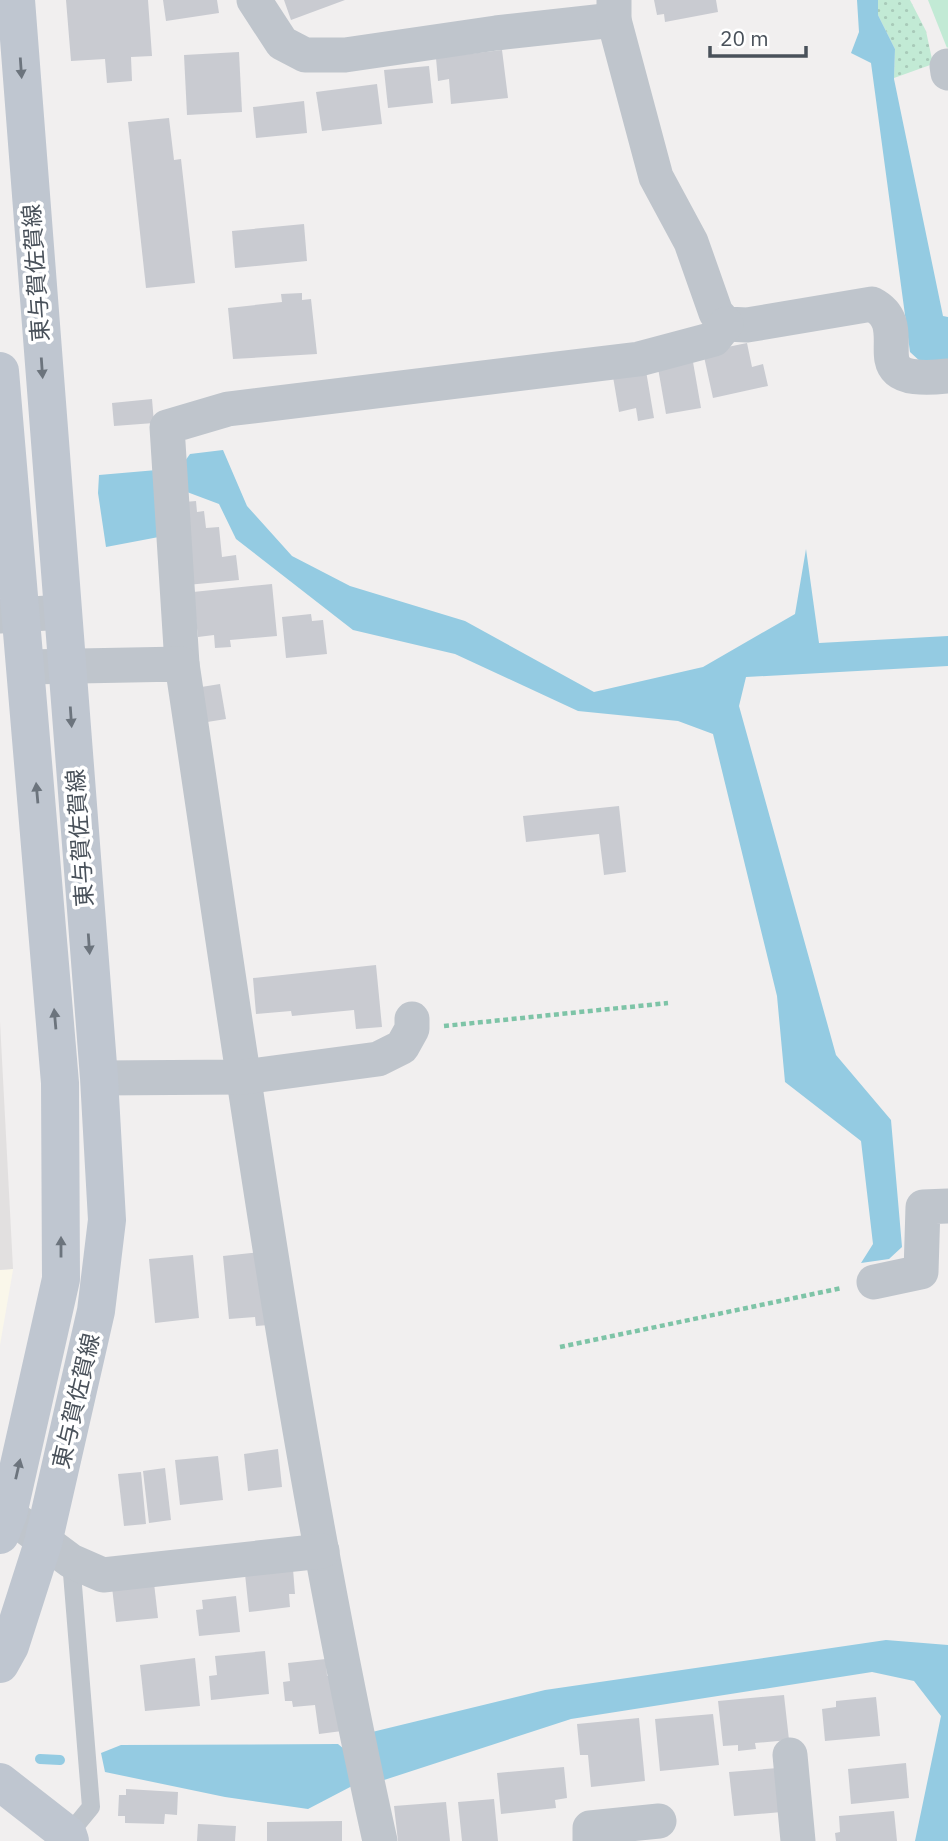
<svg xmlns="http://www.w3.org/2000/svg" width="948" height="1841" font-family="'IBM Plex Sans','Noto Sans JP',sans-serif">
  <defs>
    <pattern id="grass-dots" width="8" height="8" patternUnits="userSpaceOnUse" patternTransform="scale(1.75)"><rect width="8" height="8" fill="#c2ead5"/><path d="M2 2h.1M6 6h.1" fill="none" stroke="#a8cab9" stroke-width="1.8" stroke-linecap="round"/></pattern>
  </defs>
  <rect width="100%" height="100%" fill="#f1efef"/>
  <polygon fill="#faf7ea" points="13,1269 13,1270 0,1345 0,1270"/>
  <polygon fill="#e2e0e0" points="0,1022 13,1269 0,1270"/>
  <polygon fill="url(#grass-dots)" points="878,0 910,0 926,31 933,64 894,78 895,49 878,15"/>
  <polygon fill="#c2ead5" points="928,0 948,0 948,47 947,48"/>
  <g fill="#94cbe2">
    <polygon points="857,0 878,0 878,15 895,49 894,79 943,316 948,317 948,360 922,363 910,352 871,63 851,53 859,32"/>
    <polygon points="223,450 247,506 292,556 350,586 465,621 594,692 703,667 795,614 806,549 819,643 948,636 948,666 746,677 739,706 836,1055 891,1120 902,1247 889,1259 861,1263 873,1244 861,1141 785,1082 777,996 713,734 678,721 578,711 455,654 353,630 236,539 219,504 187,492 164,536 106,547 98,493 99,475 180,468 190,454"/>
    <polygon points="886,1640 948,1645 948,1841 915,1841 941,1716 914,1681 872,1672 571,1719 378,1782 354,1785 308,1809 225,1797 105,1772 101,1753 121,1745 338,1744 350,1754 368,1733 545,1690"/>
  </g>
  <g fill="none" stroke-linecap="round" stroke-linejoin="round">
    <polyline stroke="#94cbe2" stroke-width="10" points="40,1759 60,1760"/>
  </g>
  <g fill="#c9cbd1">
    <polygon points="66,0 148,0 152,56 131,57 132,81 107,83 105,59 71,61"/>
    <polygon points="163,0 217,0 219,13 166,21"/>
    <polygon points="284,0 345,0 291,20"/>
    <polygon points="654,0 716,0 718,12 665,22 664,14 657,15"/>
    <polygon points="502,50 508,98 451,104 449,79 438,81 436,58"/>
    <polygon points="239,52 242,112 187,115 184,55"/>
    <polygon points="429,66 433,103 388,108 384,70"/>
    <polygon points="377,84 382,124 322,131 316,92"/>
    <polygon points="304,101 307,133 256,138 253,107"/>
    <polygon points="169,118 174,160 181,159 195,283 146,288 128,122"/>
    <polygon points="304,224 307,261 235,268 232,231"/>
    <polygon points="302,293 302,300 311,299 317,354 233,359 228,308 282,302 281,294"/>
    <polygon points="747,343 752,367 763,364 768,386 713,398 703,352"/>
    <polygon points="693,362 701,408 666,414 658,368"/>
    <polygon points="645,365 654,418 638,421 636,408 619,412 612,371"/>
    <polygon points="152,399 154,423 114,426 112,403"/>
    <polygon points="196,501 197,512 204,511 206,528 219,527 222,557 236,555 239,580 187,585 184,502"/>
    <polygon points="272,584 277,636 230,640 231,647 215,648 214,635 198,637 193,592"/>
    <polygon points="311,614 312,621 323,620 327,654 286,658 282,617"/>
    <polygon points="220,684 226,719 201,723 195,688"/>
    <polygon points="619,806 626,872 604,875 599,834 526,842 523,816"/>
    <polygon points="376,965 382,1027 356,1029 354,1010 292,1016 291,1011 256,1014 253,978"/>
    <polygon points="262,1252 269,1325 256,1326 255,1317 229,1319 223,1256"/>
    <polygon points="193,1255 199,1318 155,1323 149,1259"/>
    <polygon points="278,1449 282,1487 248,1491 244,1454"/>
    <polygon points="218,1456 223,1500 180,1505 175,1460"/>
    <polygon points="165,1468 171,1520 149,1523 143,1471"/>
    <polygon points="141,1472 146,1524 124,1526 118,1474"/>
    <polygon points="293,1569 295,1594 289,1594 290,1607 249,1612 245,1574"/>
    <polygon points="154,1583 158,1618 116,1622 112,1587"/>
    <polygon points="236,1596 240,1632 199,1636 196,1610 203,1609 202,1600"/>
    <polygon points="265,1651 269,1694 211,1700 209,1676 217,1675 215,1656"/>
    <polygon points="195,1658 200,1706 145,1711 140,1665"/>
    <polygon points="326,1659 327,1676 335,1675 342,1731 319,1734 315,1705 293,1707 292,1701 285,1701 283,1682 290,1681 288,1663"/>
    <polygon points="784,1695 789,1740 755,1743 756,1749 738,1751 738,1745 723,1746 718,1701"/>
    <polygon points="876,1697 880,1736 825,1741 822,1709 836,1707 836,1701"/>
    <polygon points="713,1714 719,1765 660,1771 655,1719"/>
    <polygon points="639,1718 645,1781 591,1787 588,1755 580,1755 577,1724"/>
    <polygon points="906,1763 909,1798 851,1804 848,1769"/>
    <polygon points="564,1767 567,1798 555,1800 556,1808 501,1814 497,1773"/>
    <polygon points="778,1768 782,1812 734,1816 729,1772"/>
    <polygon points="126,1789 178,1792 177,1815 165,1814 164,1824 125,1823 125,1816 118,1816 119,1795 126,1795"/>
    <polygon points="494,1799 498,1841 462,1841 458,1802"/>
    <polygon points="446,1802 450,1841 398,1841 394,1806"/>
    <polygon points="894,1811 897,1841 836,1841 835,1833 840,1832 839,1816"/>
    <polygon points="342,1821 342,1841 267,1841 267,1822"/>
    <polygon points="198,1824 236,1826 235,1841 197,1841"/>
  </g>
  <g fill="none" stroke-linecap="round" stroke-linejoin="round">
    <g stroke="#7ec4a7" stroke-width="4.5" stroke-dasharray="5 3.5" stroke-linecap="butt">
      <polyline points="444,1026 668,1003"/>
      <polyline points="560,1347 842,1288"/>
    </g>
    <polyline stroke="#bfc5cc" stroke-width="18" points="68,1835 91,1807 71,1561"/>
    <g stroke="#bfc5cc" stroke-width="35">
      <polyline points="254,0 282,43 305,55 345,55 496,33 614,20"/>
      <path d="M614,0V20L656,177L691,242L716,313L726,324L747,325L872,304C920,329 850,387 948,376"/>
      <polyline points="947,66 948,73"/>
      <polyline points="0,616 63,612"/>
      <polyline points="182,664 167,427 228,409 639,359 714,339 726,324"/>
      <path d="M27,667L182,664C241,1057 294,1453 380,1841"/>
      <polyline points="99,1078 244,1077 378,1059 402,1047 412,1029 412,1019"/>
      <polyline points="874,1282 921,1272 923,1207 948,1206"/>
      <polyline points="8,1514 71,1561 103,1575 322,1551"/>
      <polyline points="790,1755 798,1841"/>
      <polyline points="590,1841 590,1828 659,1821"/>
    </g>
    <g stroke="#bfc6d0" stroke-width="38">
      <polyline points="0,371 60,1083 61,1279 8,1514 0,1535"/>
      <polyline points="0,1664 10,1646 43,1543 96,1311 107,1220 99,1078 16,0"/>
      <polyline points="0,1782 68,1835 70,1841"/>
    </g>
  </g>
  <defs><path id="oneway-solid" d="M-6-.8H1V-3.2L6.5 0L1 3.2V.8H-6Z" transform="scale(1.75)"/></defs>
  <g fill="#6c747d">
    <use href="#oneway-solid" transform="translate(21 68) rotate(86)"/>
    <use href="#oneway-solid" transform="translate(42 368) rotate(86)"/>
    <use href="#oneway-solid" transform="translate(71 717) rotate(86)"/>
    <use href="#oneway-solid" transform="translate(37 793) rotate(-95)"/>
    <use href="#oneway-solid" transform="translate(89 944) rotate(86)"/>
    <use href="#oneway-solid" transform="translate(55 1019) rotate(-95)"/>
    <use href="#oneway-solid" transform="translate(61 1247) rotate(-90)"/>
    <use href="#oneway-solid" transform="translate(18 1469) rotate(-77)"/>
  </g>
  <g text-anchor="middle" stroke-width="7" stroke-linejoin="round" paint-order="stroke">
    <g font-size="23" fill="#49515a" stroke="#fff">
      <text transform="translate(36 273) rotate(-94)" y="8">東与賀佐賀線</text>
      <text transform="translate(80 838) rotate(-94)" y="8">東与賀佐賀線</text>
      <text transform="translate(76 1401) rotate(-77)" y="8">東与賀佐賀線</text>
    </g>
  </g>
  <path d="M710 46v10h96v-10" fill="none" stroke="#49515a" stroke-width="3.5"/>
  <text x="720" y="46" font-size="21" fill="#49515a" stroke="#ffffff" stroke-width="5" paint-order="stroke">20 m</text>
</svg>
